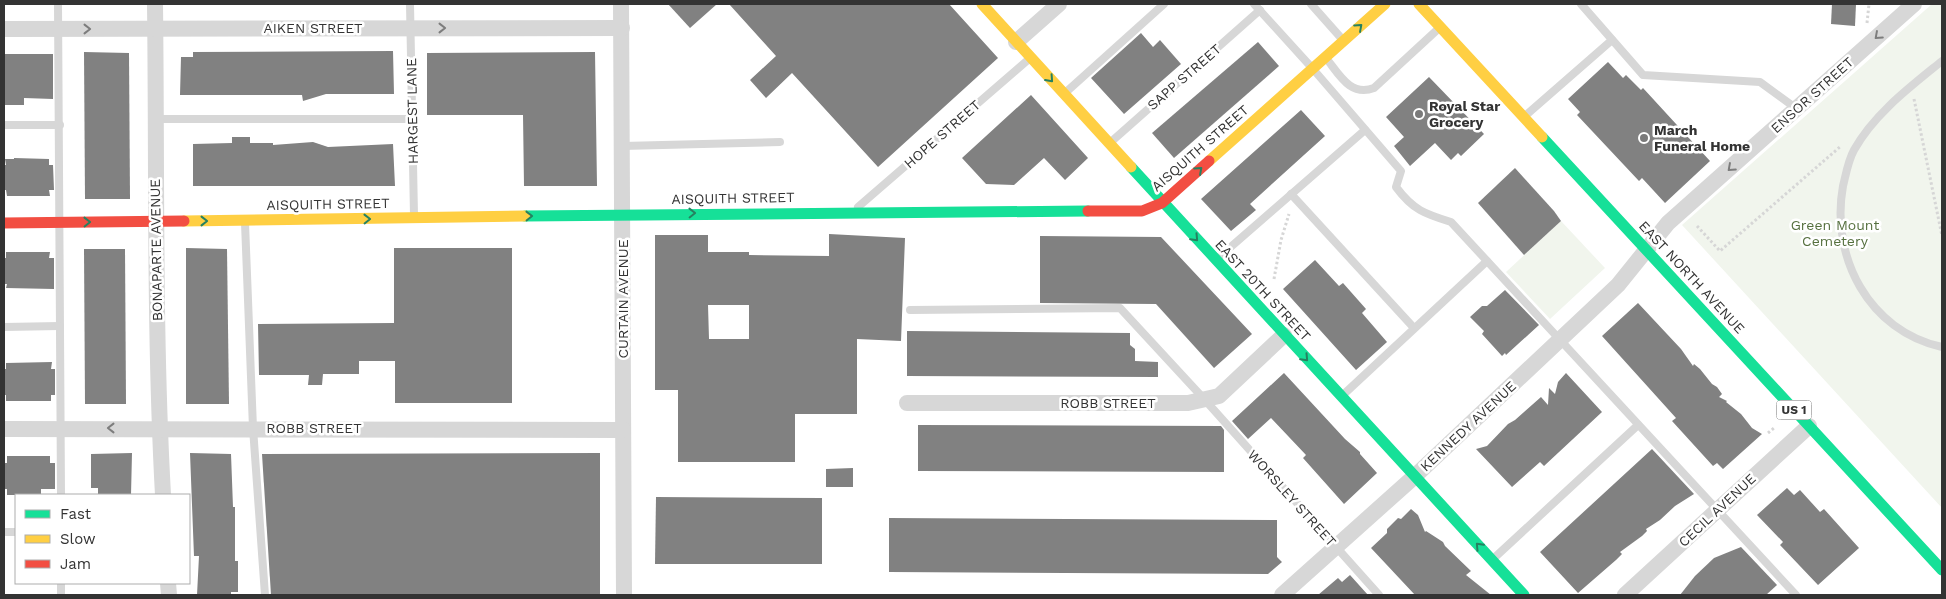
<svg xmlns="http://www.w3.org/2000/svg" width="1946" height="599" font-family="'Work Sans',sans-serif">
  <rect width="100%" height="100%" fill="#fff"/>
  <g fill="#f1f5ed">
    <polygon points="1932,4 1942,4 1942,508 1682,225"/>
    <polygon points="1561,221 1605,268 1550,319 1506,272"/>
  </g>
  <g fill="#818181" fill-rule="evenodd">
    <polygon points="668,4 717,4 690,28"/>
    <polygon points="729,4 949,4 998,58 878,167 792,73 766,98 750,80 776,56"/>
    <polygon points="1832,4 1856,4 1855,26 1831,24"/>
    <polygon points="1141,33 1153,47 1160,40 1181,64 1124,114 1091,78"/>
    <polygon points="1258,42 1279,66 1174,158 1152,133"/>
    <polygon points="393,51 394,94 326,94 303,101 302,95 180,95 181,57 193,57 193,52"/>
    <polygon points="84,52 129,53 130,199 85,199"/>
    <polygon points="595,52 597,186 524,186 523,115 427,115 427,53"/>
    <polygon points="4,54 53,54 53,99 24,98 24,105 4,105"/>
    <polygon points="1608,62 1623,78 1626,75 1641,90 1643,88 1710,161 1665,203 1642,178 1639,181 1577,115 1580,112 1568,99"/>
    <polygon points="1429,77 1484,134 1461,156 1458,153 1451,160 1435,143 1410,166 1394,146 1404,137 1386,117"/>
    <polygon points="1031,95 1088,158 1065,180 1044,158 1014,185 986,184 962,158"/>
    <polygon points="1301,110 1325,136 1250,204 1256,210 1231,231 1201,199"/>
    <polygon points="232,137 250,137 250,143 273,143 273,145 313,142 328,147 393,144 395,186 193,186 193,144 232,143"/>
    <polygon points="14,158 49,159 49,165 53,165 54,190 49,190 50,196 7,196 6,190 4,190 4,165 6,165 5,159 14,159"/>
    <polygon points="1515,168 1554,211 1561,221 1524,255 1478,203"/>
    <path d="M829,234L905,238L901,341L857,339V414H795V462H678V390H655V235H708V252H749V255L829,256ZM708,305H749V339H709Z"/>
    <polygon points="1040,236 1161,237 1252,334 1214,368 1156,304 1040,303"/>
    <polygon points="186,248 227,249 229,404 186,404"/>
    <polygon points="394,248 512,248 512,403 395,403 395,361 359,361 359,374 323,374 322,385 308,385 309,375 259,375 258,324 394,323"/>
    <polygon points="84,249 125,249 126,404 85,404"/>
    <polygon points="6,252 50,252 49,258 54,258 54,289 6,288 7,284 4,284 4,258 6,258"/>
    <polygon points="1315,260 1339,286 1343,283 1366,309 1362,313 1387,342 1356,370 1283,289"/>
    <polygon points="1505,290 1539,325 1506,355 1505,353 1502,356 1482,334 1484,331 1470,317 1482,306 1487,306"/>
    <polygon points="1638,303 1681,349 1693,366 1694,364 1700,369 1712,384 1717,387 1722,394 1719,397 1727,401 1726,402 1741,414 1752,428 1762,434 1723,469 1717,463 1713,466 1672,421 1676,418 1602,336"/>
    <polygon points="907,331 1130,333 1130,345 1135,349 1135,361 1158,362 1158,377 907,376"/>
    <polygon points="52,362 51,369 55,369 55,395 51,395 51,401 6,401 6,395 4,395 4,369 6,369 6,363"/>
    <polygon points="1284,373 1345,439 1360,452 1360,454 1377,473 1344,504 1303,458 1306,455 1271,418 1248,439 1232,421"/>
    <polygon points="1566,373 1602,412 1544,466 1540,462 1512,487 1476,449 1487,446 1508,424 1515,420 1541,397 1548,405 1549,388 1555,394 1558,382"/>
    <polygon points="918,425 1221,426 1224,430 1224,472 918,471"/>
    <polygon points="1652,449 1694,494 1675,506 1660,520 1646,529 1647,531 1642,536 1620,552 1622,554 1616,560 1578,593 1540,552"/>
    <polygon points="132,453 131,495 98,495 98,488 91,488 91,454"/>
    <polygon points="190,453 231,454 233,507 235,507 235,561 238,561 238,592 231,592 231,595 197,595 199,556 194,556"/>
    <polygon points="600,453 600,595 271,595 262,454"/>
    <polygon points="7,456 50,456 50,463 55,463 55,489 41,489 41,495 7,495 7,489 4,489 4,463 7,463"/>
    <polygon points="853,468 853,487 826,487 826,469"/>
    <polygon points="1787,488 1794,495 1800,490 1820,512 1824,509 1859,548 1818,585 1780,545 1783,542 1757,515"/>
    <polygon points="656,497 822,498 822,564 655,564"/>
    <polygon points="1411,509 1418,515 1425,532 1426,531 1443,542 1445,546 1471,571 1466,575 1491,595 1415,595 1371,548 1387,533 1387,529 1398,518 1401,519"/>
    <polygon points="889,518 1277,520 1277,557 1282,562 1268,574 889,572"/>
    <polygon points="1741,547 1777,585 1766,595 1680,595 1695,576 1714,558"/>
    <polygon points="1350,575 1368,595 1318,595 1338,578 1342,582"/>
  </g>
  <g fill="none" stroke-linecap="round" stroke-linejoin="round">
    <g stroke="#d6d6d6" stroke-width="3" stroke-dasharray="2.5 2.5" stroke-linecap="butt">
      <polyline points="1867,23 1869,4"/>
      <polyline points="1914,99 1942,236"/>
      <polyline points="1697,226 1720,251 1841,146"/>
      <polyline points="1274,279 1281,240 1289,214"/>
      <polyline points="1768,433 1774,428"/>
    </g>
    <g stroke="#d7d7d7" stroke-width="8">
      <polyline points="58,4 61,495"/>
      <polyline points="410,4 414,216"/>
      <path d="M1254,4L1313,69L1401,171L1396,187C1413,210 1425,214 1451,222L1796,595"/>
      <polyline points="1311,4 1342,39"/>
      <polyline points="1581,4 1643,75 1760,82 1797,109"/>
      <path d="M1326,58C1339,74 1350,97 1374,88L1437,30"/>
      <path d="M1942,61C1910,87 1874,114 1854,150C1848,161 1846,174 1843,186C1830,257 1869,331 1942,347"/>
      <polyline points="1065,93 1164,4"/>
      <polyline points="1525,116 1612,40"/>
      <polyline points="155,119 411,119"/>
      <polyline points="4,125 60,125"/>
      <polyline points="1112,141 1260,10"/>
      <polyline points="622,146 780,142"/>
      <polyline points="1291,194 1414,328"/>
      <polyline points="858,207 1029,59"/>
      <polyline points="245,223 253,428 265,595"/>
      <polyline points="1218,258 1365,130"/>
      <polyline points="910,310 1120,308 1205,400 1379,595"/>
      <polyline points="4,327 60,326"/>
      <polyline points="1344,394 1487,261"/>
      <polyline points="4,532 16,532"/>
      <polyline points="1493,559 1638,425"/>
      <polyline points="61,595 61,583"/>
    </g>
    <g stroke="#d7d7d7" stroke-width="16">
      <path d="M155,4C157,168 154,331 163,495"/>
      <polyline points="621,4 624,595"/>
      <polyline points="4,29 622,28"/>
      <polyline points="1016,42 1059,4"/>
      <polyline points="907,403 1188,403 1219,396 1284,335"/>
      <polyline points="4,429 623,430"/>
      <polyline points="168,583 169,595"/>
      <polyline points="1282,595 1415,476 1618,285 1668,223 1914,4"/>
      <polyline points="1625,595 1809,426"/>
    </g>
    <g stroke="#16e098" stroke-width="11">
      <polyline points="1542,137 1942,570"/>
      <polyline points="1131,167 1524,595"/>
      <polyline points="525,216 1088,211"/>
    </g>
    <g stroke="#ffcf43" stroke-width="11">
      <polyline points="982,4 1131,167"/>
      <polyline points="1419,4 1542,137"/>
      <polyline points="1209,161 1385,4"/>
      <polyline points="184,221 525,216"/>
    </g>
    <g stroke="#f24e42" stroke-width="11">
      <polyline points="1088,211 1142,211 1162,203 1209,161"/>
      <polyline points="4,223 184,221"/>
    </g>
  </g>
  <defs><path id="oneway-chevron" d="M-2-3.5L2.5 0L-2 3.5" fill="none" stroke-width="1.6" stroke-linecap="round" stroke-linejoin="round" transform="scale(1.25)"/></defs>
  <g stroke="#268160">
    <use href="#oneway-chevron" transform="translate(1359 27) rotate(-42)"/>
    <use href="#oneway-chevron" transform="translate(1050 79) rotate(48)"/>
    <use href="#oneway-chevron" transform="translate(1199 170) rotate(-42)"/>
    <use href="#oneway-chevron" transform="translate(692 213) rotate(-1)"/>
    <use href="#oneway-chevron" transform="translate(529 216) rotate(-1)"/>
    <use href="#oneway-chevron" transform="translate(367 219) rotate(-1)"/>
    <use href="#oneway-chevron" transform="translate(204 221)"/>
    <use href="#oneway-chevron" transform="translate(87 222) rotate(-1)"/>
    <use href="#oneway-chevron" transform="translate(1195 238) rotate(47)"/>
    <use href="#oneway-chevron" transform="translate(1305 358) rotate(47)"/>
    <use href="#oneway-chevron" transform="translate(1479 546) rotate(-133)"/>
  </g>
  <g stroke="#7d7d7d">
    <use href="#oneway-chevron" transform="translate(442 28)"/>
    <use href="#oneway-chevron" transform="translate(87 29)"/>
    <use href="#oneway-chevron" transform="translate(1878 36) rotate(138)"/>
    <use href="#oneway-chevron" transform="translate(1731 168) rotate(138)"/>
    <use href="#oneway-chevron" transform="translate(111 428) rotate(180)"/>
  </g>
  <g fill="#7a7a7a" stroke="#fff" stroke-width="2">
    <circle cx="1419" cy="114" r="5"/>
    <circle cx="1644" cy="138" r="5"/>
  </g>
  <g text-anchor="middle" stroke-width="5" stroke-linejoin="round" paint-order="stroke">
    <rect fill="#fff" stroke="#707070" stroke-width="1" x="1776.5" y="400.5" width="35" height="19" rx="4"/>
    <g font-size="12" font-weight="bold" fill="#333">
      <text x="1794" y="414">US 1</text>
    </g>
    <g font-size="14" fill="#333" stroke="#fff">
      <text x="313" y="33">AIKEN STREET</text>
      <text transform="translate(1184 77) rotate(-41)" y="5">SAPP STREET</text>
      <text transform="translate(1812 95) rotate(-42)" y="5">ENSOR STREET</text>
      <text transform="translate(412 111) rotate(-91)" y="5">HARGEST LANE</text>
      <text transform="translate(942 134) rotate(-41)" y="5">HOPE STREET</text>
      <text transform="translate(1200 148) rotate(-41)" y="5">AISQUITH STREET</text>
      <text transform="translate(733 198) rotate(-1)" y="5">AISQUITH STREET</text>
      <text transform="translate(328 204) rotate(-1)" y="5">AISQUITH STREET</text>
      <text transform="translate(156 250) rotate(-91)" y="5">BONAPARTE AVENUE</text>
      <text transform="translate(1692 277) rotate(47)" y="5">EAST NORTH AVENUE</text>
      <text transform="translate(1263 290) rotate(47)" y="5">EAST 20TH STREET</text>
      <text transform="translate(623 299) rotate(-90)" y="5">CURTAIN AVENUE</text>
      <text x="1108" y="408">ROBB STREET</text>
      <text transform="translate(1468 426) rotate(-43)" y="5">KENNEDY AVENUE</text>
      <text x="314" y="433">ROBB STREET</text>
      <text transform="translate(1292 498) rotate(48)" y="5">WORSLEY STREET</text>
      <text transform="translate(1717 510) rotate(-43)" y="5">CECIL AVENUE</text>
    </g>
    <g font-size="14" font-weight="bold" fill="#333" stroke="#fff" text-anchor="start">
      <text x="1429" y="111">Royal Star<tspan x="1429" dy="16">Grocery</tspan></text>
      <text x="1654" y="135">March<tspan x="1654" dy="16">Funeral Home</tspan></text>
    </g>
    <g font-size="14" fill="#56703f" stroke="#fff">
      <text x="1835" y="230">Green Mount<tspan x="1835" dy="16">Cemetery</tspan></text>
    </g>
  </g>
  <rect width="1946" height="599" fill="none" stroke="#333333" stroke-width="10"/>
  <rect x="15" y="494" width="175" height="90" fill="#ffffff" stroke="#adadad"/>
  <rect x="25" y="510" width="25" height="8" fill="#16e098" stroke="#adadad"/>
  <text x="60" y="519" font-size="15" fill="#333333">Fast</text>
  <rect x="25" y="535" width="25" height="8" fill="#ffcf43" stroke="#adadad"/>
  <text x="60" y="544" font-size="15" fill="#333333">Slow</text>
  <rect x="25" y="560" width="25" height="8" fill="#f24e42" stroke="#adadad"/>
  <text x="60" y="569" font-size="15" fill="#333333">Jam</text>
</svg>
